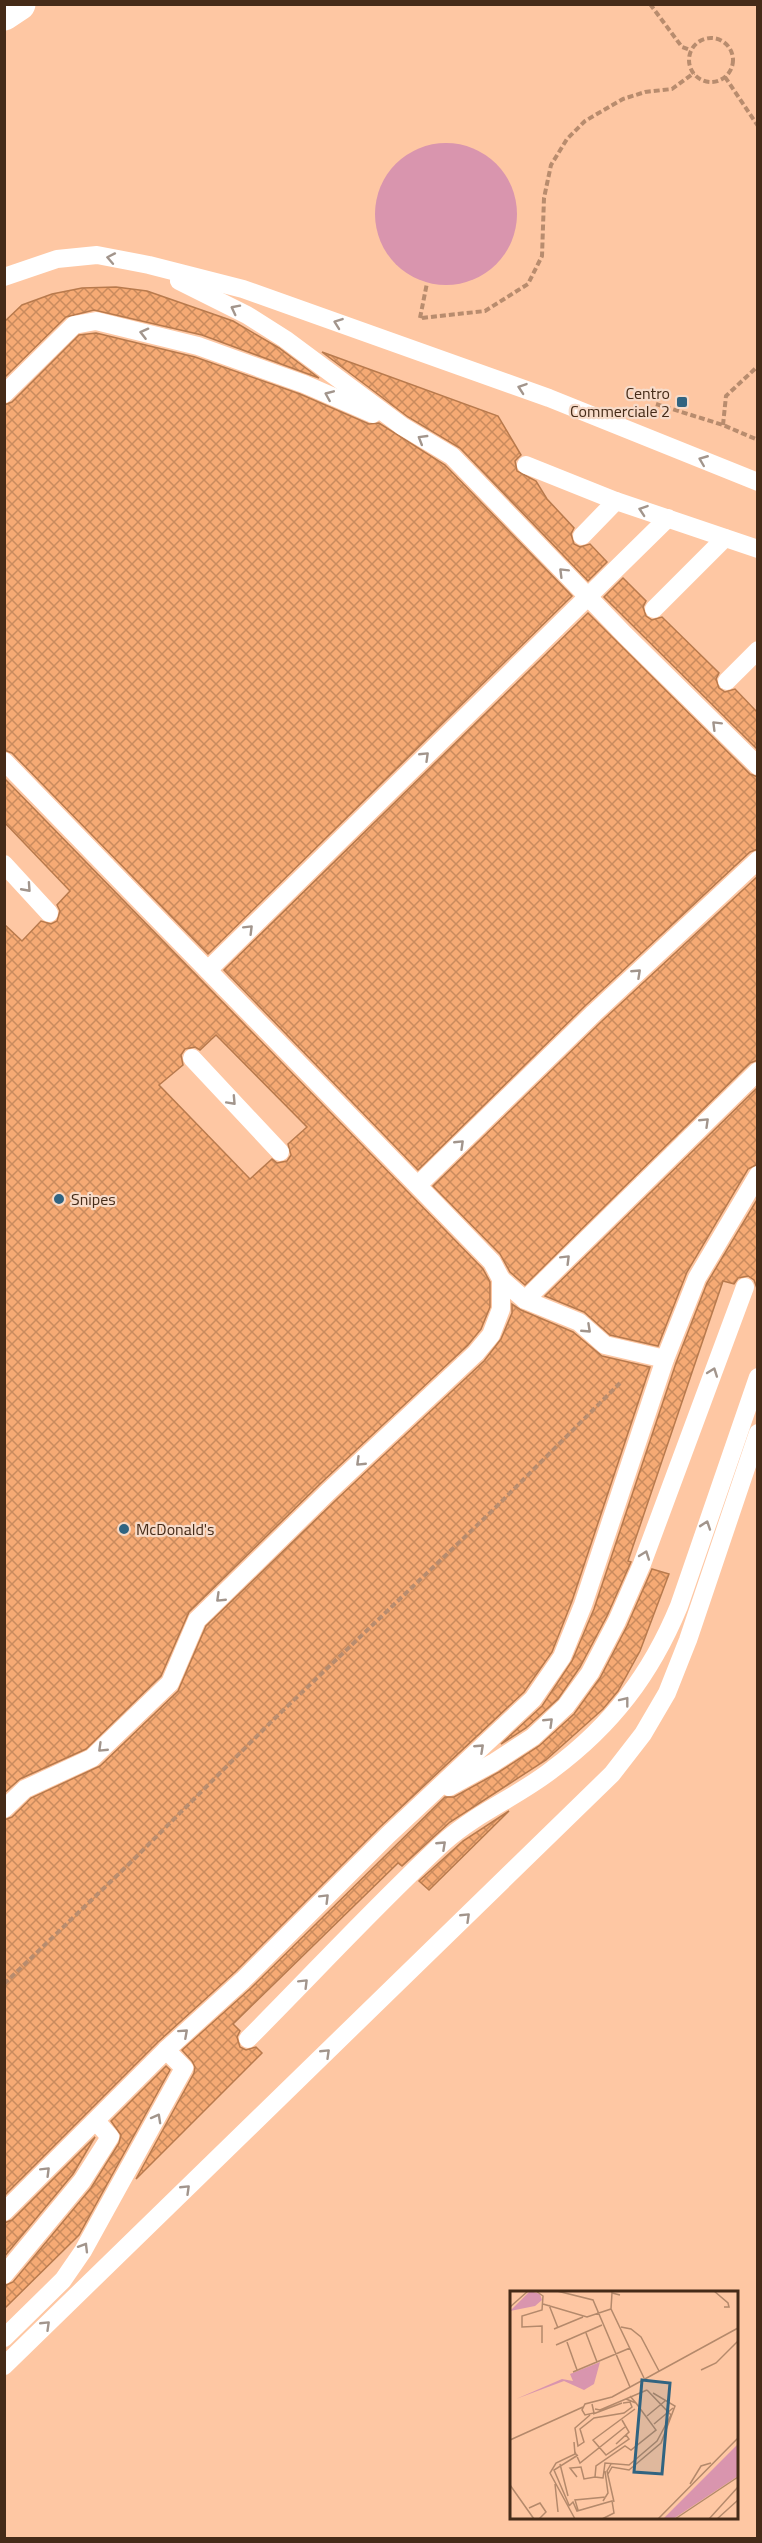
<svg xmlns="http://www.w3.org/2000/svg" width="762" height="2543" font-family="'Titillium Web',sans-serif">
  <defs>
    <pattern id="building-cross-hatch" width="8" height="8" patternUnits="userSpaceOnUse" patternTransform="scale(1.5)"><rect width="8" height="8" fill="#f6aa74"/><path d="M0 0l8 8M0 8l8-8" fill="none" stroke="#c98b5e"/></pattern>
  </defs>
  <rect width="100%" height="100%" fill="#fec7a3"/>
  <circle fill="#d995ae" cx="446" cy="214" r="71"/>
  <g fill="url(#building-cross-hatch)" stroke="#b87a4d" stroke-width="1.5" fill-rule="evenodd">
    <polygon points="116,287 147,291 233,321 279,348 319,378 202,335 94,310 66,317 4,378 4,322 22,305 52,294 82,288"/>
    <polygon points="96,333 195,357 300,394 369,424 379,423 445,465 572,596 208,954 12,753 4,750 4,405 12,402 79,335"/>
    <polygon points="322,352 498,416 521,455 515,461 517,471 536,481 547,499 574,528 571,534 574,544 580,547 590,544 607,562 588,581 460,448 408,417"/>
    <polygon points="623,578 646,601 643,607 646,616 652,620 662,617 719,673 716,679 719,688 725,692 735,689 758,713 758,750 604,597"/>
    <polygon points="588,613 750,774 758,777 758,849 750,852 586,1005 418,1170 224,970"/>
    <path d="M4,778L483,1269L490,1282V1307L481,1329L468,1345L321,1483L189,1612L161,1676L86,1749L20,1779L4,1793V924L22,941L41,921L51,924L57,921L60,911L57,905L70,891L4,822ZM216,1035L307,1127L288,1144L291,1155L287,1161L277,1163L272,1159L250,1179L159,1085L183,1065L181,1055L185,1049L195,1047L200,1050Z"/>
    <polygon points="758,876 758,1060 750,1063 525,1285 510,1272 500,1254 433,1186 602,1021"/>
    <polygon points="758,1087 758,1164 748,1169 687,1272 658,1346 610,1335 584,1312 545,1296"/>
    <polygon points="758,1198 758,1291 754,1280 748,1276 738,1278 734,1284 723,1281 628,1561 631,1562 607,1616 580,1667 558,1699 526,1728 501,1744 542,1706 572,1661 594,1609 676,1363 707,1283"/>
    <polygon points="512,1304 521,1310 573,1332 602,1356 650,1367 572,1601 552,1652 524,1692 380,1827 235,1972 158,2042 4,2196 4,1820 12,1817 31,1798 100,1766 178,1691 206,1626 337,1499 484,1361 501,1339 512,1313"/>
    <polygon points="652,1569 669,1574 640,1651 618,1691 603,1709 546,1760 450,1822 402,1866 398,1863 233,2024 240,2031 237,2037 240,2047 246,2050 256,2047 262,2053 136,2179 194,2073 195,2067 192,2061 182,2050 251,1988 445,1797 454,1797 499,1772 539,1746 574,1714 600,1678 627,1626"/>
    <polygon points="509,1811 429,1890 419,1881 463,1841"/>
    <polygon points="166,2066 170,2070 79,2235 4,2309 4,2286 13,2282 91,2188 119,2143 121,2135 111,2121"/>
    <polygon points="95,2137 73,2174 4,2257 4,2223 12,2220"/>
  </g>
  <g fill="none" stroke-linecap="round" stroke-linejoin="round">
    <g stroke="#b88c6e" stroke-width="4" stroke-dasharray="6 3" stroke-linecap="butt">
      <polyline points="650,4 682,47 690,50"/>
      <circle cx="711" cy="60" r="22"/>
      <polyline points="725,77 758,126"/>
      <polyline points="420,318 427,283"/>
      <polyline points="422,318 485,311 528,284 542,256 544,198 551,165 567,139 585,121 623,99 645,92 672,89 694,73"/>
      <polyline points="656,404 723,425 758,440"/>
      <polyline points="723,425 726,396 758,366"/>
      <polyline points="4,1984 129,1864 274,1719 491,1512 620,1383"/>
    </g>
    <g stroke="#fff" stroke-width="18">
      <polyline points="4,277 57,259 97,255 149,265 243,289 549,398 758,482"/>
      <polyline points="179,281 247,315 285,339 402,426 452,456 625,635 758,766"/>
      <polyline points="4,394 74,325 96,321 198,346 304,384 373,414"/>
      <polyline points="526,465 616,501 758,549"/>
      <polyline points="582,536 616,501"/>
      <polyline points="654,609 725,538"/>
      <polyline points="727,681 758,650"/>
      <polyline points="4,761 492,1262 501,1279 501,1309 491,1335 476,1353 329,1491 197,1620 170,1683 92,1758 25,1789 4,1809"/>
      <polyline points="4,864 49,913"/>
      <polyline points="208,970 668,518"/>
      <polyline points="192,1058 280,1152"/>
      <polyline points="418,1185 594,1013 758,860"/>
      <polyline points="501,1279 525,1300 579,1322 605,1345 665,1359"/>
      <polyline points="525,1300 758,1071"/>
      <polyline points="449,1787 493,1763 533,1737 566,1706 590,1673 617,1621 642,1564 745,1287"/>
      <path d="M248,2039C313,1974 376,1905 444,1842C476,1813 519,1796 553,1769C612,1725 651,1674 679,1606L758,1377"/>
      <polyline points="4,2212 166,2050 243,1980 388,1835 533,1699 562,1657 583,1605 665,1359 697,1278 758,1175"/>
      <polyline points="4,2275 82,2181 110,2137 96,2121"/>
      <polyline points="4,2338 63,2280 83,2251 184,2068 166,2050"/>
      <polyline points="4,2366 612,1774 643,1734 667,1693 688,1640 758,1433"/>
    </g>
    <polyline stroke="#fff" stroke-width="33" points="4,14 19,4"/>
  </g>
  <defs><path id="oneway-chevron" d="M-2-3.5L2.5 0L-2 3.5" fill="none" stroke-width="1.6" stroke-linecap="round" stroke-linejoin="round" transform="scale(1.5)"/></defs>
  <g stroke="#a2958c">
    <use href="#oneway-chevron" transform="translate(111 258) rotate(-169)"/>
    <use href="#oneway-chevron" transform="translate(235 309) rotate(-153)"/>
    <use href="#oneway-chevron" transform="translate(338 323) rotate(-160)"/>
    <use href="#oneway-chevron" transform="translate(144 333) rotate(-166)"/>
    <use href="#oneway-chevron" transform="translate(522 388) rotate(-161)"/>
    <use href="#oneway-chevron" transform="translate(329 395) rotate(-157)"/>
    <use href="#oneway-chevron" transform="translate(422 439) rotate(-149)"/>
    <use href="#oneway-chevron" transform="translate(703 460) rotate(-158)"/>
    <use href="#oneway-chevron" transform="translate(643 510) rotate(-161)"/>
    <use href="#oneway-chevron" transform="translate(563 572) rotate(-135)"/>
    <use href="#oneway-chevron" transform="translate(716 725) rotate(-135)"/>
    <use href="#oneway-chevron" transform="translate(425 756) rotate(-44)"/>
    <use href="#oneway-chevron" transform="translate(27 888) rotate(48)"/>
    <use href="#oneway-chevron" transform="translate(249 929) rotate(-45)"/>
    <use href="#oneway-chevron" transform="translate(637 973) rotate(-43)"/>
    <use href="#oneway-chevron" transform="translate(232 1101) rotate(47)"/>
    <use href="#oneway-chevron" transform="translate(705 1122) rotate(-44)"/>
    <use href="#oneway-chevron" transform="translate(460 1144) rotate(-44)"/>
    <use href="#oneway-chevron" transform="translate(566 1259) rotate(-45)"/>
    <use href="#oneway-chevron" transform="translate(587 1329) rotate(43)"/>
    <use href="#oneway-chevron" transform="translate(713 1372) rotate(-70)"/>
    <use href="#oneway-chevron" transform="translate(360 1462) rotate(136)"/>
    <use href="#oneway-chevron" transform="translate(706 1525) rotate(-71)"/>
    <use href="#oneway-chevron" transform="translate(645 1555) rotate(-70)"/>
    <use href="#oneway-chevron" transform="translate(220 1598) rotate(136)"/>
    <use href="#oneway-chevron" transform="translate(625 1701) rotate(-52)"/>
    <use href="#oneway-chevron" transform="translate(549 1722) rotate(-44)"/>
    <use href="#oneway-chevron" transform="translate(102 1748) rotate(136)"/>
    <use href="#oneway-chevron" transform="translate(480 1748) rotate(-43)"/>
    <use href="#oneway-chevron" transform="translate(442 1845) rotate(-43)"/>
    <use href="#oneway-chevron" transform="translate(325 1898) rotate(-45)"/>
    <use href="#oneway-chevron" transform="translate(466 1917) rotate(-44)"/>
    <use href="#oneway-chevron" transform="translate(304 1983) rotate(-45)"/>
    <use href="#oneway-chevron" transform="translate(184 2033) rotate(-42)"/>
    <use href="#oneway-chevron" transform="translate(326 2053) rotate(-44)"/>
    <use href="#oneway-chevron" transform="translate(157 2118) rotate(-61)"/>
    <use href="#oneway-chevron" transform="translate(46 2171) rotate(-45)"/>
    <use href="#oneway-chevron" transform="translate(186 2189) rotate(-44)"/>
    <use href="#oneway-chevron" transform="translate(84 2247) rotate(-59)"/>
    <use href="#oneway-chevron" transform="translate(46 2325) rotate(-44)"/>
  </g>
  <g fill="#316481" stroke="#f7dbc9" stroke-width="2">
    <rect x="676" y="396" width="12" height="12" rx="3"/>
    <circle cx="59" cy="1199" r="6"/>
    <circle cx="124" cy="1529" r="6"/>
  </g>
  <g text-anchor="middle" stroke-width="4.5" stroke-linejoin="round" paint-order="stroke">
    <g font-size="16" fill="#452b18" stroke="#f7dbc9" text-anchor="start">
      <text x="670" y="399" text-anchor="end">Centro<tspan x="670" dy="18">Commerciale 2</tspan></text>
      <text x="71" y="1205">Snipes</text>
      <text x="136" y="1535">McDonald's</text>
    </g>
  </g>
  <g transform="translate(510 2291)">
    <rect width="228" height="228" fill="#fec7a3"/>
    <path d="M20,0L30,3L32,9L25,15L0,20ZM90,71L84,93L74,99L54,90L6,108L52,88L63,90L60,83ZM228,153V185L163,228H153Z" fill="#d995ae"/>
    <path fill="none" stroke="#b4896b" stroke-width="1.5" d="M26,0L33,5L32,19L12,25V36L32,35V52M47,0L83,9L120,96M204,0L218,12L219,16H214M33,13L77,26L101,18L134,87M39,14L48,37M0,16L18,0M101,18L102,2L110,4M111,36L121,38L131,46L149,80M44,38L73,26M76,42L87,71M57,51L67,79M46,54L92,34M191,79L206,72L228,50M63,81L120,57M116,108L126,112L120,105M126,112L146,139L121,159L115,155L86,175L85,186L93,187L95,172L119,174L147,150L161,124L137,99M82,113L84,122L75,124L72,119L75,113L102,106L228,37M85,118L90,119L137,99M83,123L112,112M80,124L65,137L68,155L74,151L70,138L84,127L114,122L122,116L120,111L113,112M137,125L155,110M144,133L163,117M116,144L119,148L96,164L83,149L125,118M0,149L73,116M64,151L65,163L46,172L40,182L65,228M106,153L119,141L112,129M65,161L70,172L115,136M50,173L58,205M101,173L97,180L104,211M98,183L102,176L119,179L151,152L165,115L143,102M67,186L60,177L71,176L74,188L85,186M45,193L48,221M180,193L191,175L201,172M0,194L24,228M93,210L98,202L95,180M59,214L44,179L68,164M59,215L63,211L67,220L102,210L104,222L92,228M19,217L30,212L36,221L29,228M68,219L65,209L96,206M148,228L228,147M165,228L228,186M199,228L228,196M207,228L228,209"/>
    <path fill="#316481" fill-opacity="0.15" stroke="#316481" stroke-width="3" d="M132,89L160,92L152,183L124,181Z"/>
    <rect width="228" height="228" fill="none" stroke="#452b18" stroke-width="3"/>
  </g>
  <rect width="762" height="2543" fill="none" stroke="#452b18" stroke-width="12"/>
</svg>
